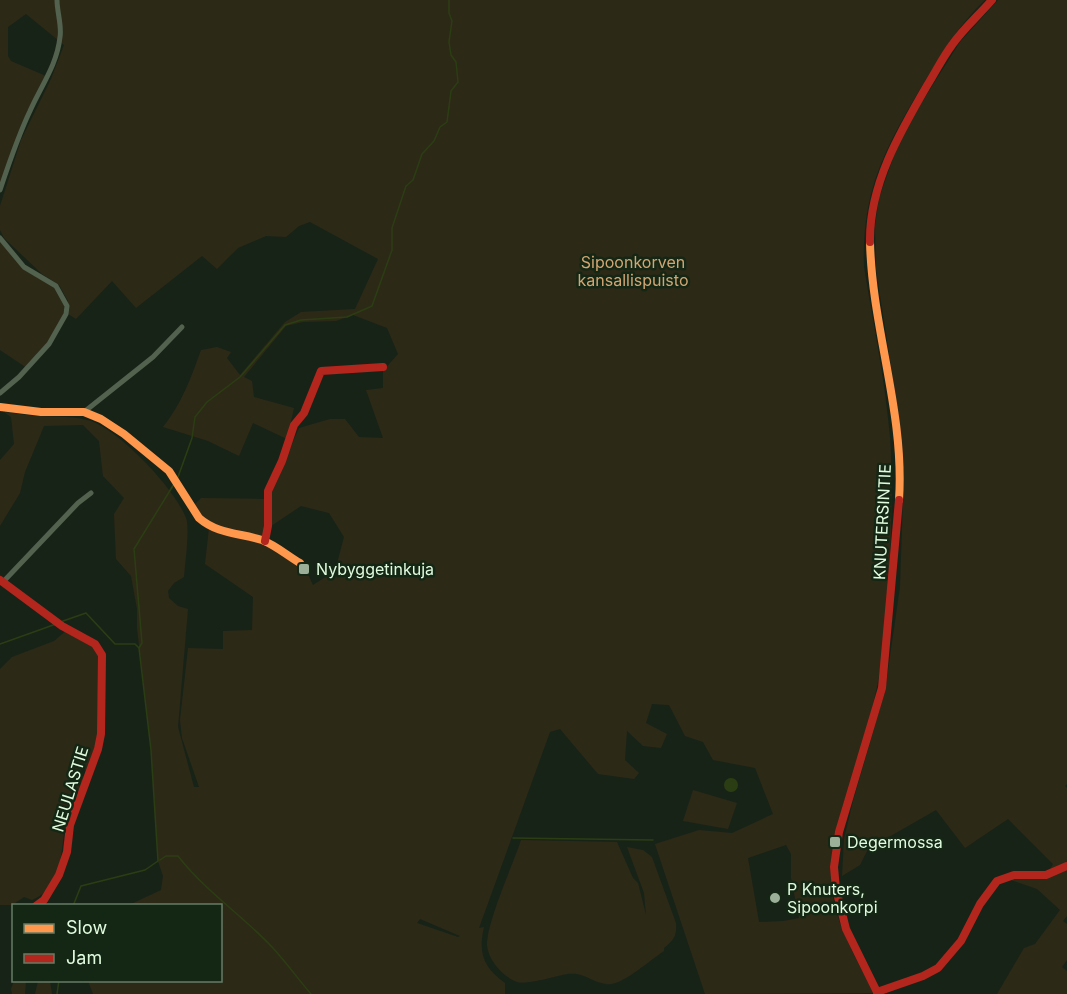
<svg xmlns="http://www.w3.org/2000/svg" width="1067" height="994" font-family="Inter,sans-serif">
  <rect width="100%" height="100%" fill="#182318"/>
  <g fill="#2d2917" fill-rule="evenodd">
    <path d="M0,0H985C959,24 941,55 922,86C902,119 881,155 871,194C865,218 863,242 864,267C873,323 885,380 890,437C894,499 890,561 886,623C883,667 873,709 860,752C846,798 825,847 833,897C839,931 859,963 874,993L705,994L655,844L699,830L732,833L773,814L755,768L713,760L703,742L685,736L669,705L652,704L646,723L667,734L661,748L643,746L627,731L625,760L639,773L634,779L598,774L560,729L550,732L479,928L484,927C478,953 483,967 505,983V994H93L88,981L220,980V906L129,905L161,890L163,876L158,861L151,750L137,628V609L131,576L116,559L114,514L124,498L103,476L99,441L83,425L44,426L25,472L20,493L0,526V460L14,444L11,417L4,412C16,413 29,416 41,416C58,417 74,416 91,421C120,431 175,489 186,518C190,527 185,565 184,577L174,583L168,591L169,598L178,606L188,609L178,727L194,787H199L182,738L180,720L188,648L223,649V631L252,630L253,597L205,564L209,528L262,543L295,562L301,570L307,572L313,585L335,571L344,537L329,513L301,506L271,526V490L299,428L330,419H345L359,437L383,438L366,390L383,388V371L398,354L387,328L353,315L336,321L303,322L286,326L244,377L252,381L254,397L294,408L287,439L253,423L239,456L208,441L163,427C182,403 191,378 201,350L217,347L231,352L227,358L240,375L285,322L301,312L355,309L378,259L310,222L299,226L286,237L266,236L238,248L217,269L202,256L136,308L112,281L76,319L68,314V301L59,285L42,274L4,238L0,230V206L21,140L51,79L64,45L26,14L8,27V56L11,61L46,76L0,184ZM786,845L791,854V878L799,918L783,921L759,922L748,858ZM420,919L460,936L458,937L417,923Z"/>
    <polygon points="998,0 1067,0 1067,784 1065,786 1067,788 1067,916 1063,921 1067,924 1067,960 1062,967 1067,971 1067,994 997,994 1024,948 1035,944 1060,910 1037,889 1011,880 1020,872 1049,871 1053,864 1008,819 965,848 936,810 868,849 860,865 842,876 844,839 853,801 885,691 900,587 904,471 894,386 876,269 875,226 879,198 896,150 910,121 960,42"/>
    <path d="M0,240C8,249 15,261 24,269C32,276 44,279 53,285C84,309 43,347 27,368L0,350Z"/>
    <path d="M201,498L264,499L265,530L263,536C249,538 214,526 203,517C199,514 197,509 194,505Z"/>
    <path d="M67,630L88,643L99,652L97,740L86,770L81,769C81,772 83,775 83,778C83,787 68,811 66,822C60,850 64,887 32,900L24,897L12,905H0V669L12,657L54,641Z"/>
    <polygon points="693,790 737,803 728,829 683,821"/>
    <path d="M521,840L617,842L633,878L638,883L646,915L644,893L627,847L643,850L652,857L676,923C677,936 674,940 664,948V951C650,960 621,987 606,984C591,982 585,972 567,974C556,976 527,985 517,982C503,977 488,960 487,945C487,921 513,865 521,840Z"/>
    <polygon points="14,981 26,981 25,994 12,994 11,989"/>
    <polygon points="38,981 50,981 52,994 35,994"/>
  </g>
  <circle fill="#2b3e13" cx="731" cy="785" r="7"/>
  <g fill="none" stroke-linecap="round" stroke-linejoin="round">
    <g stroke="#2b3e13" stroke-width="1.5">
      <polyline points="178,477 192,438 195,417 207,402 240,377 285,325 301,320 347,317 372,306 392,250 392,228 406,186 413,180 422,154 434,141 440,127 447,122 451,91 458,82 456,62 451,55 449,42 452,21 449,13 449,0"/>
      <polyline points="63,621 86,613 115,644 135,644 139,648"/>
      <polyline points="0,644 56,624"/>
      <polyline points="513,838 653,840"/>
      <path d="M160,860L166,856H178C205,891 242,915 272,947C286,962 298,979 311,994"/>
      <polyline points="73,906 81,886 145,870 158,861 151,750 139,648 142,643 134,549 174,484"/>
      <polyline points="57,994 59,980"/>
    </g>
    <g stroke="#52624e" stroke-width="5">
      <path d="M0,190C9,163 18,136 30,111C41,86 57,65 60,37C62,26 57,12 57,0"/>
      <polyline points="0,238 24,267 56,286 67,306 66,314 49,344 19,377 0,393"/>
      <polyline points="84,412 153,357 182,327"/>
      <polyline points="3,582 78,503 91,493"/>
    </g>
    <g stroke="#ff974d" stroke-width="8">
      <path d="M870,242C872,329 905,413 899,500"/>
      <path d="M0,407L41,412H84L101,419L124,434L169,471L199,518C217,534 240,533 262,540C275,545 288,556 300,563"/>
    </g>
    <g stroke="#b3261e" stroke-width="8">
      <path d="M870,242C869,185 900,132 928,84C936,71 943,57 952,45C963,29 979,15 992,0"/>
      <polyline points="265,541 268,526 268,491 282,461 294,425 304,413 321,371 383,367"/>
      <polyline points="0,580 62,626 95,644 102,655 101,734 98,749 70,825 67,852 59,875 44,900 36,906"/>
      <polyline points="877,992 923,976 938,968 961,941 980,904 997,881 1014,875 1046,875 1067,866"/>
      <polyline points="878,994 846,929 836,889 834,867 839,832 882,688 899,500"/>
    </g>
  </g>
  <g fill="#9baf99" stroke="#142714" stroke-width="2">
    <rect x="298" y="563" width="12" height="12" rx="3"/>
    <rect x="829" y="836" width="12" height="12" rx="3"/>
    <circle cx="775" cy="898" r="6"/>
  </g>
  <g text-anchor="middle" stroke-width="5" stroke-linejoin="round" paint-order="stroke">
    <g font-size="16" fill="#d2a673" stroke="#142714">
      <text x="633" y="268">Sipoonkorven<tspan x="633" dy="18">kansallispuisto</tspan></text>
    </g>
    <g font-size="16" fill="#e1fbde" stroke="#142714">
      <text transform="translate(882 522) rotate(-87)" y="6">KNUTERSINTIE</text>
      <text transform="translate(70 789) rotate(-73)" y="6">NEULASTIE</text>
    </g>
    <g font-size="16" fill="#e1fbde" stroke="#142714" text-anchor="start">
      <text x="316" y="575">Nybyggetinkuja</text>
      <text x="847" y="848">Degermossa</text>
      <text x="787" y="895">P Knuters,<tspan x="787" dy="18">Sipoonkorpi</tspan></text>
    </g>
  </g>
  <rect x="12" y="904" width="210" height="78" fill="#142714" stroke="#667c65" stroke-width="1.5"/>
  <rect x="24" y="924" width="30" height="9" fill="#ff974d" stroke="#667c65" stroke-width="1.5"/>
  <text x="66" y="934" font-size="18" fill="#e1fbde">Slow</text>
  <rect x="24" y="954" width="30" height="9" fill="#b3261e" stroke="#667c65" stroke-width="1.5"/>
  <text x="66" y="964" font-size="18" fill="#e1fbde">Jam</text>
</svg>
